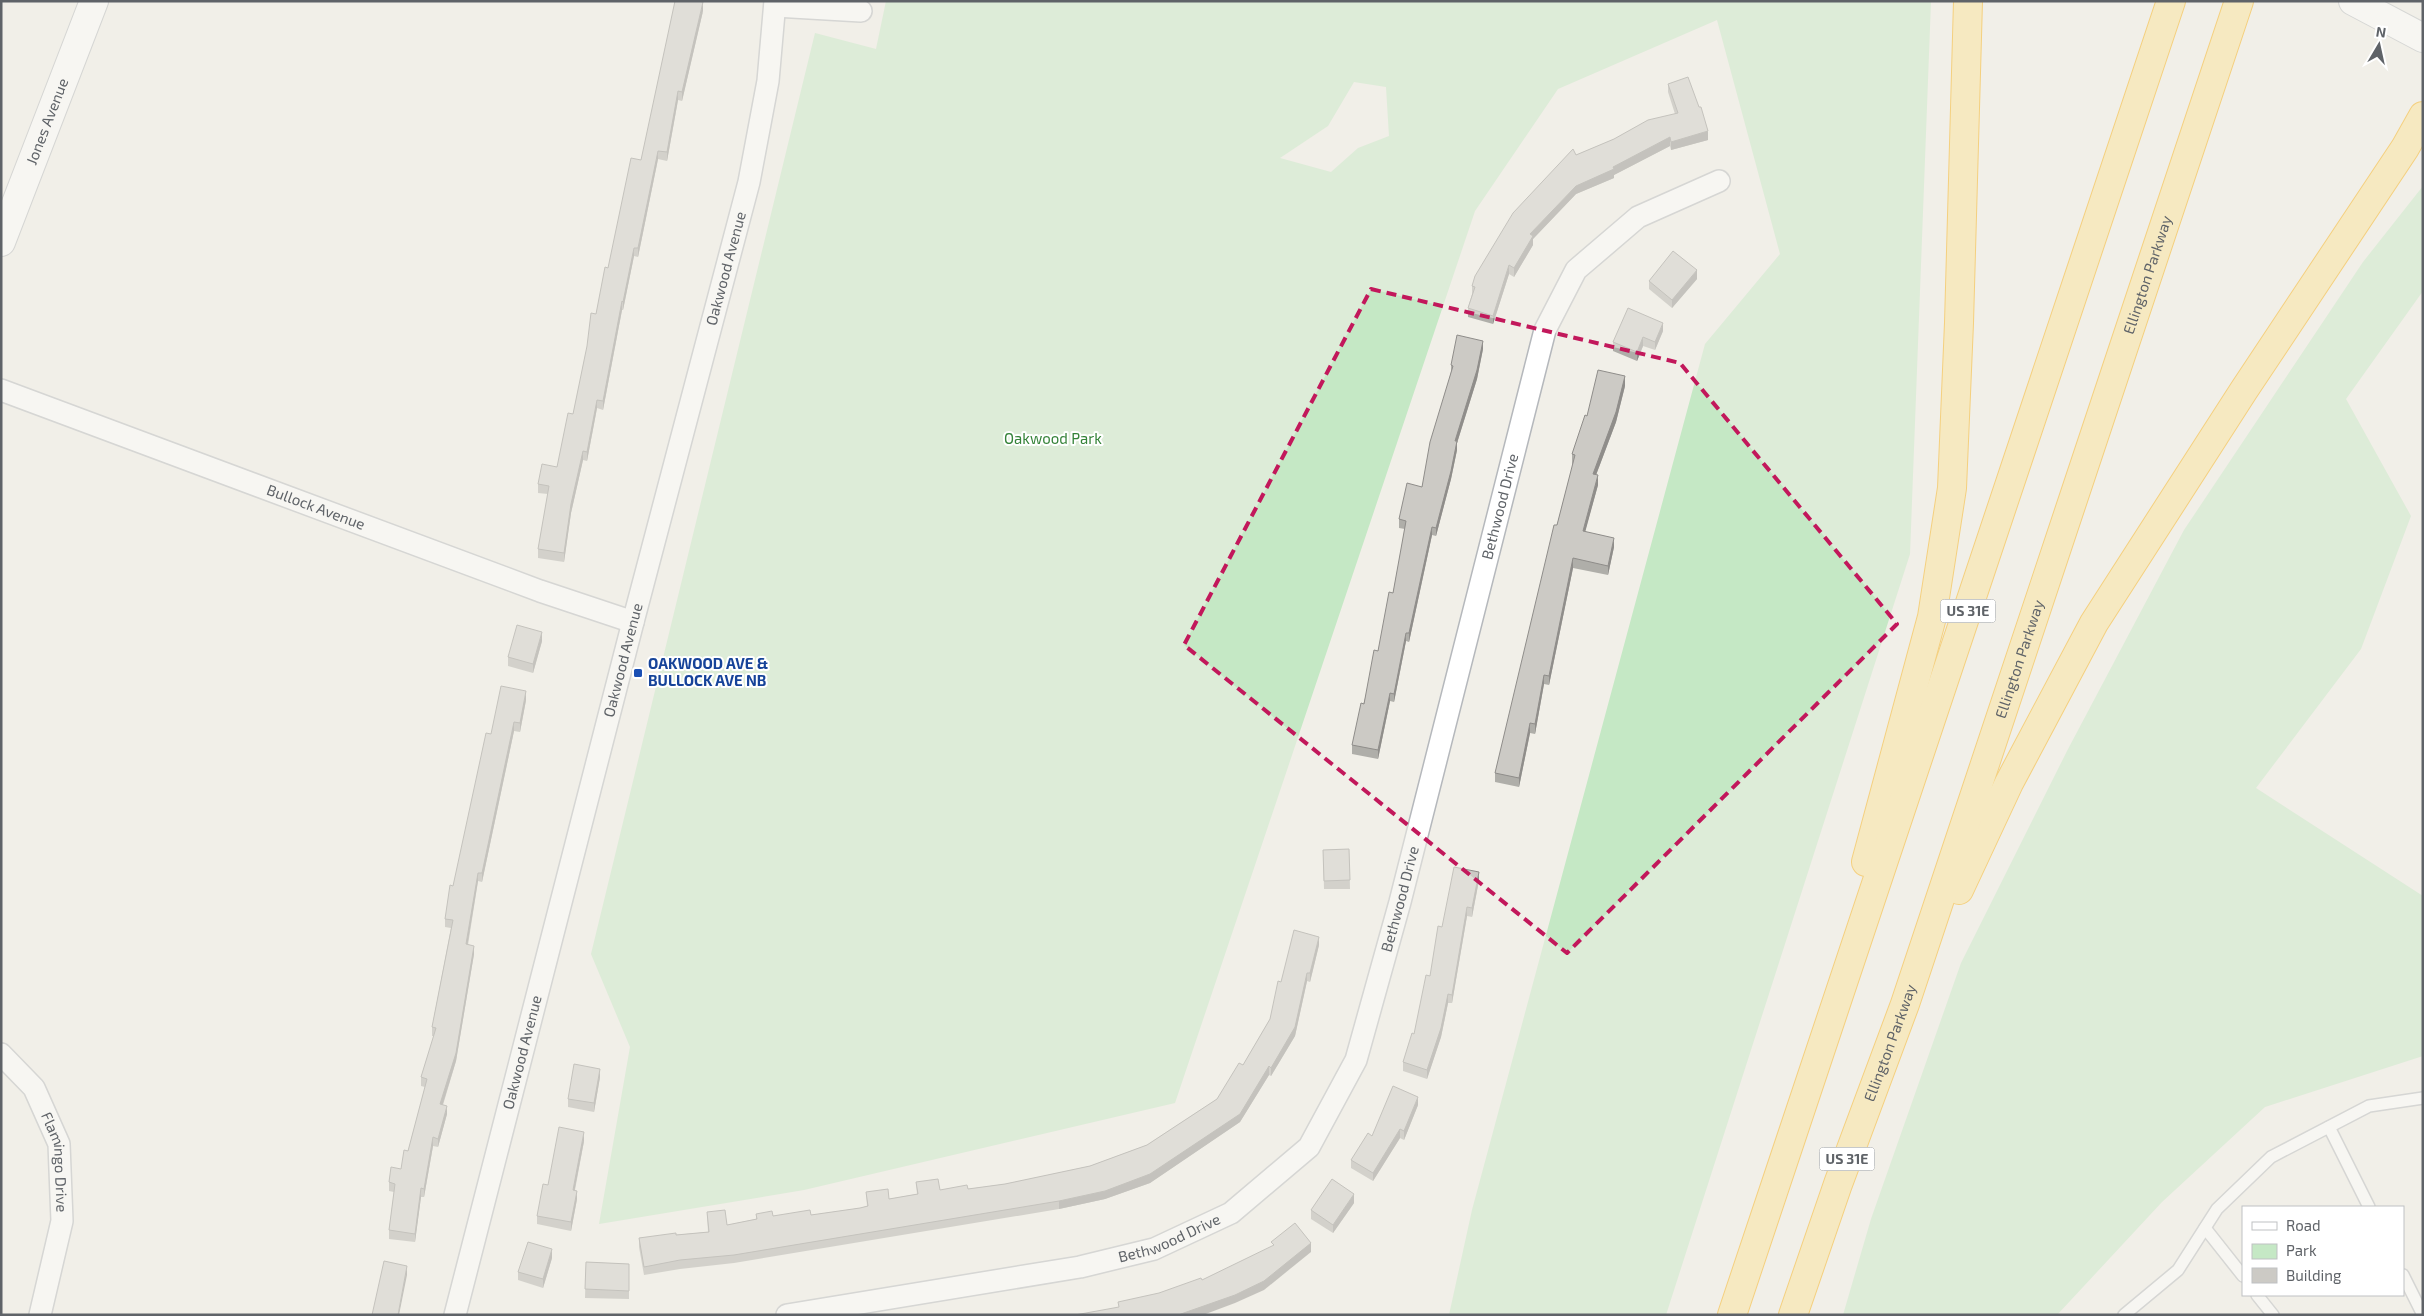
<svg xmlns="http://www.w3.org/2000/svg" width="2424" height="1316" font-family="'Exo 2',sans-serif">
  <rect width="100%" height="100%" fill="#f1efe8"/>
  <g fill="#c5e8c5" fill-rule="evenodd">
    <path d="M886,1H1931L1910,554L1666,1315H1449L1472,1210L1705,344L1780,254L1717,20L1558,89L1475,211L1175,1103L804,1190L599,1224L630,1047L591,954L815,33L876,49ZM1354,82L1386,87L1389,136L1358,148L1331,172L1280,158L1328,126Z"/>
    <polygon points="2423,186 2423,291 2346,399 2411,516 2361,649 2256,788 2423,896 2423,1056 2265,1107 2162,1202 2057,1315 1843,1315 1871,1219 1961,963 2067,751 2184,530 2363,262"/>
  </g>
  <g fill="none" stroke-linecap="round" stroke-linejoin="round">
    <g stroke="#b5b8bc" stroke-width="14">
      <g id="service">
        <polyline points="2329,1127 2369,1207"/>
        <polyline points="2205,1228 2243,1276"/>
        <polyline points="2403,1275 2423,1315"/>
        <polyline points="2257,1295 2273,1315"/>
        <polyline points="2124,1315 2178,1270 2217,1209 2271,1157 2369,1106 2423,1098"/>
      </g>
    </g>
    <g stroke="#b5b8bc" stroke-width="24">
      <g id="minor">
        <polyline points="775,6 861,11"/>
        <path id="s1" d="M1,390L540,591L633,622"/>
        <path id="s2" d="M1,1054L34,1088L59,1144L62,1221L40,1315"/>
        <path id="s3" d="M455,1315L633,622L749,182L768,81L775,1"/>
        <path id="s4" d="M787,1315L1080,1267L1154,1249L1231,1213L1309,1147L1356,1060L1400,902L1545,330L1576,270L1638,217L1719,181"/>
      </g>
    </g>
    <g stroke="#b5b8bc" stroke-width="30">
      <g id="tertiary">
        <path id="s5" d="M1,242L94,1"/>
      </g>
    </g>
    <g stroke="#b6babf" stroke-width="30">
      <polyline id="secondary" points="2353,1 2423,38"/>
    </g>
    <g stroke="#f9ab00" stroke-width="30">
      <g id="motorway">
        <polyline points="1866,862 1932,617 1952,488 1959,323 1968,1"/>
        <polyline points="1959,890 2009,783 2094,623 2244,390 2405,148 2423,116"/>
        <polyline points="1732,1315 2171,1"/>
        <path id="s6" d="M1793,1315L1838,1184L1905,1004L2239,1"/>
      </g>
    </g>
    <use href="#service" stroke="#fff" stroke-width="11"/>
    <use href="#minor" stroke="#fff" stroke-width="21"/>
    <use href="#tertiary" stroke="#fff" stroke-width="28"/>
    <use href="#secondary" stroke="#fff" stroke-width="28"/>
    <use href="#motorway" stroke="#fde293" stroke-width="28"/>
  </g>
  <g fill="#afaea9">
    <polygon points="703,11 682,101 678,100 667,161 658,159 638,257 634,256 623,310 622,310 603,410 597,408 587,461 583,460 571,513 564,562 538,558 538,549 548,494 538,493 538,484 557,467 573,414 596,314 608,268 641,160"/>
    <polygon points="1668,84 1708,140 1671,150 1670,146 1614,175 1614,178 1576,194 1533,239 1533,245 1514,277 1509,274 1493,324 1468,317 1468,308 1472,294 1472,286 1576,155 1675,114 1668,92"/>
    <polygon points="1697,279 1672,308 1649,289 1649,281"/>
    <polygon points="1663,331 1655,350 1643,346 1637,361 1613,351 1613,342"/>
    <polygon points="1483,349 1477,379 1457,443 1457,450 1451,479 1436,536 1432,535 1409,642 1406,641 1394,702 1390,701 1378,759 1352,754 1352,745 1378,651 1393,593 1405,529 1399,528 1399,519 1422,487 1451,372 1451,365"/>
    <polygon points="1625,386 1616,422 1596,475 1598,485 1585,531 1614,547 1608,575 1573,568 1549,685 1544,684 1535,734 1530,733 1519,787 1495,782 1495,773 1557,525 1573,464 1572,464 1572,454 1587,416"/>
    <polygon points="542,641 533,673 508,666 508,657"/>
    <polygon points="526,700 520,732 514,731 482,882 478,881 468,945 474,954 456,1061 443,1105 447,1114 438,1147 433,1146 424,1197 421,1197 415,1242 389,1239 389,1230 394,1192 389,1191 389,1182 401,1169 408,1151 425,1087 421,1086 421,1077 434,1036 432,1036 432,1027 451,928 445,927 445,919 491,734"/>
    <polygon points="1349,849 1350,889 1324,889 1323,850"/>
    <polygon points="1479,880 1472,917 1467,916 1452,1003 1448,1003 1441,1037 1427,1079 1403,1071 1403,1062 1414,1034 1430,976"/>
    <polygon points="1319,945 1310,982 1307,981 1295,1036 1271,1076 1269,1075 1240,1122 1150,1183 1105,1199 1059,1209 734,1263 680,1269 644,1275 639,1247 639,1238 708,1232 707,1212 727,1225 756,1219 756,1214 773,1216 811,1215 860,1208 867,1206 866,1192 889,1199 917,1194 916,1182 940,1190 968,1189 1005,1184 1090,1166 1147,1145 1217,1099 1243,1065 1270,1019 1281,982"/>
    <polygon points="600,1077 594,1112 568,1107 568,1099"/>
    <polygon points="1418,1105 1404,1140 1400,1138 1373,1181 1351,1168 1351,1160 1372,1136"/>
    <polygon points="584,1141 575,1190 577,1199 571,1231 537,1224 537,1216 548,1185"/>
    <polygon points="1354,1203 1333,1233 1311,1219 1311,1210"/>
    <polygon points="552,1258 543,1288 518,1280 518,1272"/>
    <polygon points="586,1262 629,1264 629,1299 585,1298"/>
  </g>
  <g fill="#8f8d8a">
    <polygon points="703,2 703,11 682,101 682,92"/>
    <polygon points="678,91 678,100 667,161 667,152"/>
    <polygon points="1708,131 1708,140 1671,150 1671,142"/>
    <polygon points="1670,137 1670,146 1614,175 1614,178 1576,194 1533,239 1533,245 1514,277 1514,268 1530,234 1576,186"/>
    <polygon points="658,151 658,159 638,257 638,248"/>
    <polygon points="634,248 634,256 623,310 623,302"/>
    <polygon points="1509,265 1509,274 1493,324 1493,316"/>
    <polygon points="1697,270 1697,279 1672,308 1672,300"/>
    <polygon points="622,301 622,310 603,410 603,401"/>
    <polygon points="1663,323 1663,331 1655,350 1655,342"/>
    <polygon points="1643,337 1643,346 1637,361 1637,352"/>
    <polygon points="1483,341 1483,349 1477,379 1457,443 1457,450 1451,479 1436,536 1436,528 1455,441"/>
    <polygon points="1625,376 1625,386 1616,422 1593,483 1593,474"/>
    <polygon points="597,400 597,408 587,461 587,452"/>
    <polygon points="583,451 583,460 571,513 564,562 564,553 571,504"/>
    <polygon points="1598,475 1598,485 1583,540 1583,531"/>
    <polygon points="1432,527 1432,535 1409,642 1409,633"/>
    <polygon points="1614,538 1614,547 1608,575 1608,566"/>
    <polygon points="1573,558 1573,568 1549,685 1549,676"/>
    <polygon points="542,632 542,641 533,673 533,664"/>
    <polygon points="1406,633 1406,641 1394,702 1394,694"/>
    <polygon points="1544,675 1544,684 1535,734 1535,724"/>
    <polygon points="526,691 526,700 520,732 520,723"/>
    <polygon points="1390,693 1390,701 1378,759 1378,750"/>
    <polygon points="514,722 514,731 482,882 482,873"/>
    <polygon points="1530,723 1530,733 1519,787 1519,778"/>
    <polygon points="1479,872 1479,880 1472,917 1472,908"/>
    <polygon points="478,873 478,881 466,953 466,944"/>
    <polygon points="1467,907 1467,916 1452,1003 1452,995"/>
    <polygon points="1319,937 1319,945 1310,982 1310,973"/>
    <polygon points="474,946 474,954 456,1061 440,1113 440,1104"/>
    <polygon points="1307,973 1307,981 1295,1036 1271,1076 1271,1068"/>
    <polygon points="1448,994 1448,1003 1441,1037 1427,1079 1427,1070"/>
    <polygon points="1269,1066 1269,1075 1240,1122 1150,1183 1105,1199 1059,1209 1059,1201 1105,1191"/>
    <polygon points="600,1069 600,1077 594,1112 594,1103"/>
    <polygon points="1418,1097 1418,1105 1404,1140 1404,1131"/>
    <polygon points="447,1106 447,1114 438,1147 438,1139"/>
    <polygon points="1400,1129 1400,1138 1373,1181 1373,1173"/>
    <polygon points="584,1132 584,1141 573,1198 573,1190"/>
    <polygon points="433,1137 433,1146 424,1197 424,1189"/>
    <polygon points="421,1188 421,1197 415,1242 415,1234"/>
    <polygon points="577,1191 577,1199 571,1231 571,1222"/>
    <polygon points="1354,1194 1354,1203 1333,1233 1333,1225"/>
    <polygon points="1311,1243 1311,1252 1264,1290 1235,1303 1203,1315 1178,1315"/>
    <polygon points="552,1249 552,1258 543,1288 543,1279"/>
    <polygon points="407,1266 407,1275 399,1315 398,1315"/>
  </g>
  <g fill="#cccac5" stroke="#8f8d8a">
    <polygon points="675,1 697,1 703,2 682,92 678,91 667,152 658,151 638,248 634,248 623,302 622,301 603,401 597,400 587,452 583,451 571,504 564,553 538,549 549,486 538,484 542,464 557,467 568,413 573,414 587,346 591,313 596,314 605,267 608,268 631,158 641,160"/>
    <polygon points="1688,77 1699,107 1701,107 1708,131 1671,142 1670,137 1613,167 1614,169 1576,186 1530,234 1533,236 1514,268 1509,265 1493,316 1468,308 1475,287 1472,286 1475,276 1513,213 1573,149 1576,155 1614,139 1648,120 1678,113 1668,84"/>
    <polygon points="1673,251 1697,270 1672,300 1649,281"/>
    <polygon points="1628,308 1663,323 1655,342 1643,337 1637,352 1613,342"/>
    <polygon points="1457,335 1483,341 1477,370 1455,441 1457,441 1451,471 1436,528 1432,527 1409,633 1406,633 1394,694 1390,693 1378,750 1352,745 1361,703 1364,704 1374,650 1378,651 1389,592 1393,593 1406,521 1399,519 1407,483 1422,487 1430,442 1453,366 1451,365"/>
    <polygon points="1598,370 1625,376 1616,412 1593,474 1598,475 1583,531 1614,538 1608,566 1573,558 1549,676 1544,675 1535,724 1530,723 1519,778 1495,773 1554,525 1557,525 1575,455 1572,454 1585,415 1587,416"/>
    <polygon points="517,625 542,632 533,664 508,657"/>
    <polygon points="501,686 526,691 520,723 514,722 482,873 478,873 466,944 474,946 456,1053 440,1104 447,1106 438,1139 433,1137 424,1189 421,1188 415,1234 389,1230 395,1184 389,1182 391,1167 401,1169 404,1150 408,1151 427,1079 421,1077 436,1028 432,1027 453,920 445,919 450,885 453,886 486,733 491,734"/>
    <polygon points="1349,849 1350,880 1324,881 1323,850"/>
    <polygon points="1454,867 1479,872 1472,908 1467,907 1452,995 1448,994 1441,1028 1427,1070 1403,1062 1412,1033 1414,1034 1426,975 1430,976 1438,926 1442,927"/>
    <polygon points="1294,930 1319,937 1310,973 1307,973 1295,1027 1271,1068 1269,1066 1240,1114 1150,1174 1105,1191 1059,1201 734,1255 680,1260 644,1267 639,1238 676,1233 676,1235 709,1232 707,1212 725,1210 727,1225 757,1219 756,1214 772,1211 773,1216 810,1210 811,1215 860,1208 868,1206 866,1192 888,1189 889,1199 918,1194 916,1182 938,1179 940,1190 967,1185 968,1189 1005,1184 1090,1166 1147,1145 1217,1099 1239,1063 1243,1065 1270,1019 1278,981 1281,982"/>
    <polygon points="574,1064 600,1069 594,1103 568,1099"/>
    <polygon points="1393,1086 1418,1097 1404,1131 1400,1129 1373,1173 1351,1160 1368,1133 1372,1136"/>
    <polygon points="559,1127 584,1132 573,1190 577,1191 571,1222 537,1216 543,1184 548,1185"/>
    <polygon points="1332,1179 1354,1194 1333,1225 1311,1210"/>
    <polygon points="1295,1223 1311,1243 1264,1281 1235,1295 1178,1315 1075,1315 1119,1307 1118,1302 1159,1293 1201,1278 1202,1280 1274,1245 1271,1242"/>
    <polygon points="528,1242 552,1249 543,1279 518,1272"/>
    <polygon points="384,1261 407,1266 398,1315 372,1315"/>
    <polygon points="586,1262 629,1264 629,1291 585,1289"/>
  </g>
  <path d="M0 0H2424V1316H0ZM1371,289L1680,363L1897,624L1567,953L1184,645Z" fill="#f1efe8" fill-opacity=".55" fill-rule="evenodd"/>
  <path fill="none" stroke="#c2185b" stroke-width="4" stroke-dasharray="10 6" stroke-linejoin="round" d="M1371,289L1680,363L1897,624L1567,953L1184,645Z"/>
  <rect fill="#1a4fb4" stroke="#fff" stroke-width="2" x="633" y="668" width="10" height="10" rx="2.5"/>
  <g text-anchor="middle" stroke-width="4" stroke-linejoin="round" paint-order="stroke">
    <g fill="#fff" stroke="#8f9295" stroke-width="1">
      <rect x="1940.5" y="599.5" width="55" height="23" rx="4"/>
      <rect x="1819.5" y="1147.5" width="55" height="23" rx="4"/>
    </g>
    <g font-size="14" font-weight="bold" fill="#5f6368">
      <text x="1968" y="616">US 31E</text>
      <text x="1847" y="1164">US 31E</text>
    </g>
    <g font-size="15" fill="#5f6368" stroke="#fff">
      <text dy="5" stroke="none"><textPath href="#s5" startOffset="129">Jones Avenue</textPath></text>
      <text dy="5" stroke="none"><textPath href="#s3" startOffset="1081">Oakwood Avenue</textPath></text>
      <text dy="5" stroke="none"><textPath href="#s6" startOffset="1099">Ellington Parkway</textPath></text>
      <text dy="5" stroke="none"><textPath href="#s4" startOffset="1231">Bethwood Drive</textPath></text>
      <text dy="5" stroke="none"><textPath href="#s1" startOffset="336">Bullock Avenue</textPath></text>
      <text dy="5" stroke="none"><textPath href="#s3" startOffset="676">Oakwood Avenue</textPath></text>
      <text dy="5" stroke="none"><textPath href="#s6" startOffset="694">Ellington Parkway</textPath></text>
      <text dy="5" stroke="none"><textPath href="#s4" startOffset="826">Bethwood Drive</textPath></text>
      <text dy="5" stroke="none"><textPath href="#s6" startOffset="289">Ellington Parkway</textPath></text>
      <text dy="5" stroke="none"><textPath href="#s3" startOffset="271">Oakwood Avenue</textPath></text>
      <text dy="5" stroke="none"><textPath href="#s2" startOffset="126">Flamingo Drive</textPath></text>
      <text dy="5" stroke="none"><textPath href="#s4" startOffset="391">Bethwood Drive</textPath></text>
    </g>
    <g font-size="15" fill="#348238" stroke="#fff">
      <text x="1053" y="444">Oakwood Park</text>
    </g>
    <g font-size="15" font-weight="bold" fill="#164399" stroke="#fff" text-anchor="start">
      <text x="648" y="669">OAKWOOD AVE &amp;<tspan x="648" dy="17">BULLOCK AVE NB</tspan></text>
    </g>
  </g>
  <rect width="2424" height="1316" fill="none" stroke="#5f6368" stroke-width="5"/>
  <rect x="2242" y="1206" width="162" height="90" fill="#ffffff" stroke="#bfc1c3"/>
  <rect x="2252" y="1222" width="25" height="8" fill="#ffffff" stroke="#bfc1c3"/>
  <text x="2286" y="1231" font-size="15" fill="#5f6368">Road</text>
  <rect x="2252" y="1244" width="25" height="15" fill="#c5e8c5" stroke="#bfc1c3"/>
  <text x="2286" y="1256" font-size="15" fill="#5f6368">Park</text>
  <rect x="2252" y="1268" width="25" height="15" fill="#cccac5" stroke="#bfc1c3"/>
  <text x="2286" y="1281" font-size="15" fill="#5f6368">Building</text>
  <g transform="translate(2379 45) rotate(9)" stroke="#ffffff" stroke-width="4" paint-order="stroke">
  <path d="M0-4L9 19L0 12L-9 19Z" fill="#5f6368"/>
  <text y="-8" font-size="14" font-weight="bold" text-anchor="middle" fill="#5f6368">N</text>
  </g>
</svg>
